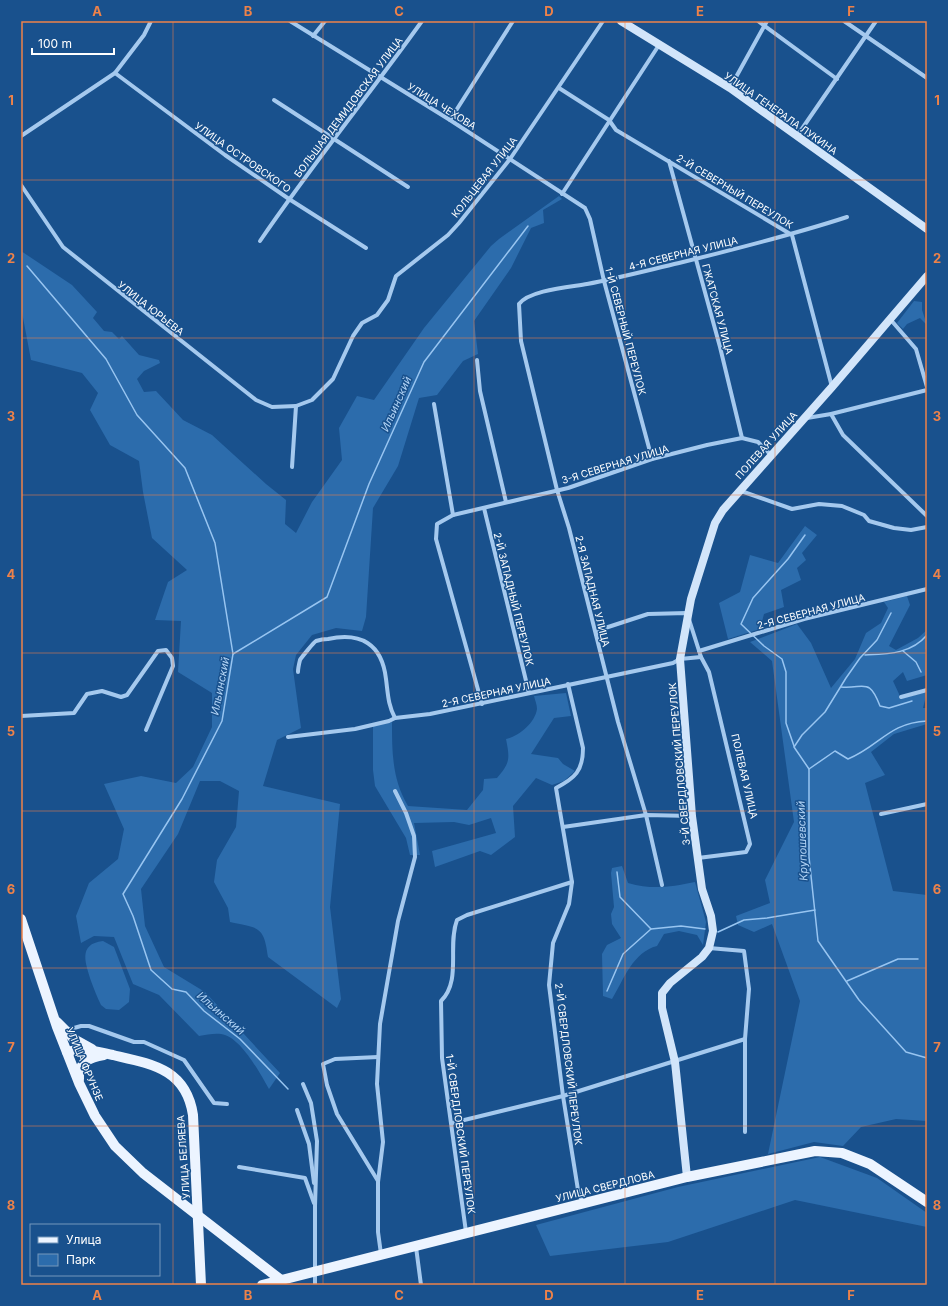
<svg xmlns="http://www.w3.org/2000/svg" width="948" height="1306" font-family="Inter,sans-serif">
  <rect width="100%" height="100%" fill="#19518d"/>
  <g fill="#2c6cac">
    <path d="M559,196L562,199L543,210L544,223L531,228L511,268L474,321L478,354L463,361L437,395L419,398L398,466L373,508L366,617L362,631L336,628L312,635L296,655L293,669L301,728L277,740L263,786L340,804L330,907L341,999L337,1008L268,957C264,926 259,928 230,922L228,908L214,882L217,860L236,827L239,791L220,781H200L178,834L141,889L145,926L164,967L205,992L280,1073L269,1089C260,1073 240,1036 221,1034C214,1033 206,1035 199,1036L159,995L133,984L114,937L94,936L81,943L76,916L89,883L118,859L124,829L104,784L141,776L176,783L193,767L212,727V693L178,672L181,621L155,620L168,582L187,570L152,538L143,492L139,461L110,445L90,410L98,393L82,373L31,360L21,307V251L72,285L97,312L93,318L104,331L112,332L119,339L122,336L139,355L159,360L160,363L144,371L137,379L144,392L156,391L183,420L212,435L266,484L286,500L285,524L296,533L312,502L342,460L339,428L357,396L374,400L424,328L491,246L499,239Z"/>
    <polygon points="914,301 922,302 922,310 927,325 920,318 907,324 903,329 897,323"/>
    <polygon points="805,526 817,535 802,553 806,560 797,568 801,580 781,590 784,607 764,614 760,629 728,639 719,603 740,592 750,555 778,563"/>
    <polygon points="907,596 910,605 889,646 896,650 918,638 927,630 927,648 925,650 927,675 907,681 903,672 893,681 899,694 899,699 927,692 923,708 927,708 927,724 894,734 871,752 885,775 865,783 893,891 927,895 927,1121 896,1119 861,1127 843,1146 814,1142 768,1154 800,1001 772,924 754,932 738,925 736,916 770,903 765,880 794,822 772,661 750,642 797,624 811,643 831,688 855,659 866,633 881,623 888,608 884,602"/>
    <path d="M566,693L571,716L554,718L531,754L558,758L563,764L575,771L564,781L552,785L536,778L513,806L515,837L491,855L480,851L435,867L432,851L496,833L491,818L469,825L454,822L414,823L420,855H410L406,838L375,786L373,770V726L392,722C392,752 392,779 408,806L467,810L483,790L484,779L497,778C510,763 510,759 506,739C519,736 535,723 537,709C537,705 535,700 534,696Z"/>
    <path d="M622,866L628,883C653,890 670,887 695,882L706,922L703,945L697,935L679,931L664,934L657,946C633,952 624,979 612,999L603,996L602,954L607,945L621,938L612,924L611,914L614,907L611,873L612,868Z"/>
    <path d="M103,941L114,947L130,989L129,1002L119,1010L106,1009L101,1005C97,997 94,989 91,981C86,964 77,944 103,941Z"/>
    <polygon points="820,1157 877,1178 927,1213 927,1227 795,1200 668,1242 550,1256 536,1225 678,1187"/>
  </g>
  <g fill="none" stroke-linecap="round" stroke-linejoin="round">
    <g stroke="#98c5f1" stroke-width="1.5">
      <polyline points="27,266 106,359 137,415 185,468 215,543 233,654"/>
      <polyline points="891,613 877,640 860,658 846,678 825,712 802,735 794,747 809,769 809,857 818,941 859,1000 906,1052 927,1058"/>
      <polyline points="903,651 916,662 921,672"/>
      <path d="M865,655C888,654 911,654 927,635"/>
      <path d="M841,687C865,689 869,677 880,706L889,708L912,701"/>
      <polyline points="794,746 786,723 786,672 782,659 764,646 741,624 753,598 788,559 805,535"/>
      <path d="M809,769L835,751L848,759C880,746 888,723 927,721"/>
      <polyline points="617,872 620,897 651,929"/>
      <polyline points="718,932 744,920 767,918 815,910"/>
      <polyline points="847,981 898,959 918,959"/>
      <polyline points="607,991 623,954 651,929 681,926 705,929"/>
      <polyline points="288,1089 240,1039 204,1011 186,992 172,989 151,970 133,916 123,894 182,799 222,721 233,654 327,597 369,484 424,362 528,226"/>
    </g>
    <g stroke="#a5c9ee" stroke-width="4">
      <polyline points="290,21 450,120 585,208 590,219 604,281 652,459"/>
      <polyline points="758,21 837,79"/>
      <polyline points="844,21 927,78"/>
      <polyline points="313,36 325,21"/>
      <polyline points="115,73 225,155 289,199 366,248"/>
      <polyline points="559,88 609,120 616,130 792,235 832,387"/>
      <polyline points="730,88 767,21"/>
      <polyline points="274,100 408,187"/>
      <polyline points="450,120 513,21"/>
      <polyline points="21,136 115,73 144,35 151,21"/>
      <polyline points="797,136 876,21"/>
      <polyline points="669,161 720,347 742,438"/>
      <polyline points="21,185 63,247 256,400 272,407 296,406 312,400 333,379 353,336 362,323 377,315 388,300 396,276 448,235 459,223 510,159 603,21"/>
      <polyline points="562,194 659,45"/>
      <path d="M260,241C311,166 369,95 422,21"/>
      <polyline points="890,319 916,349 927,387"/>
      <polyline points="477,360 480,391 506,502"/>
      <polyline points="434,404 453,515"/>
      <polyline points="831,414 843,435 927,516"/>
      <polyline points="807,418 831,414 927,390"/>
      <polyline points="292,467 296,406"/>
      <polyline points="741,491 792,509 819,504 842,506 864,515 869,521 894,528 911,530 927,527"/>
      <polyline points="484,508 529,693"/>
      <polyline points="699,651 804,619 927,589"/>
      <path d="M298,672C298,669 299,664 300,660C301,658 314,642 316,641C319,640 325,639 328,639C361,632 382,644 386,679C388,694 388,705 395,718"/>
      <path d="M568,684L583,748C583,771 575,778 556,788L572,882L569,904L553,943L549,985L563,1096L578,1190L583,1204"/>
      <polyline points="901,697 927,690"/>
      <polyline points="482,704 436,539 437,524 453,515 568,488 652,459 707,445 742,438 758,442 771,455"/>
      <polyline points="21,716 74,713 87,694 102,691 121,697 127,695 158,651 166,650 172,658 173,666 146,730"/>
      <polyline points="288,737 355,729 389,721 395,718 430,714 673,663 680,659 701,657 687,613 648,614 602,629 596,634"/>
      <polyline points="881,814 927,804"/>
      <polyline points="563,827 646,815 692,816"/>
      <polyline points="698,858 746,852 750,844 709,672 701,657"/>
      <path d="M662,885L646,815L618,722L569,528L557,490L521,341L519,304C529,290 570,287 587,284C618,278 649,270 679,263C736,249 792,235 847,217"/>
      <polyline points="709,948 744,951 749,989 745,1039 745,1132"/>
      <polyline points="67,1030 81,1026 89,1026 134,1042 144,1042 184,1060 214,1103 227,1104"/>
      <polyline points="378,1057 335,1059 323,1064 327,1085 337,1114 378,1181"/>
      <polyline points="303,1084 311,1103 317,1141 315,1206 315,1285"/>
      <polyline points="297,1110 309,1144 314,1183"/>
      <polyline points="452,1123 563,1096 745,1039"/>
      <polyline points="239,1167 305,1178 314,1203"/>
      <path d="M466,1232L442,1058L441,1001C462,980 447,946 457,920L467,915L572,882"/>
      <polyline points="416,1247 421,1285"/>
      <polyline points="381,1254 378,1232 378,1182 383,1142 377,1084 380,1024 398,921 415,857 414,836 406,813 395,791"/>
    </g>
    <g stroke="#d2e5fa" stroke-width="8">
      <polyline points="621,21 730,88 927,229"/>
      <polyline points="687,1177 675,1062 662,1008 662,993 670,983 702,957 709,948 713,931 711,916 702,889 692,816 680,659 691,599 715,523 723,510 832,387 927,276"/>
    </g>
    <g stroke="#ecf4ff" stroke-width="10">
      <polyline points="21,919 57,1027 79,1083 95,1116 115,1146 143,1173 281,1280"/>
      <polyline points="57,1022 74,1039 92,1049"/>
      <path d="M67,1052C83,1047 98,1052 113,1055C152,1064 186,1069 193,1115L201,1285"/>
      <path d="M79,1079C78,1063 89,1057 104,1055"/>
      <polyline points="262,1285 687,1177 815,1151 842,1153 870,1164 927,1202"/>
    </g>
  </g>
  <path fill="none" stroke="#ee8249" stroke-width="1" stroke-opacity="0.55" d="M173,21V1285M323,21V1285M474,21V1285M625,21V1285M775,21V1285M21,180H927M21,338H927M21,495H927M21,653H927M21,811H927M21,968H927M21,1126H927"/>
  <g text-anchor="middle" stroke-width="3" stroke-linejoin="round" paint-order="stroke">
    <g font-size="10" fill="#fff" stroke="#19518d">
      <text transform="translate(442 106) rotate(32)" y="4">УЛИЦА ЧЕХОВА</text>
      <text transform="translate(348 107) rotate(-53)" y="4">БОЛЬШАЯ ДЕМИДОВСКАЯ УЛИЦА</text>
      <text transform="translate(781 113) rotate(35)" y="4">УЛИЦА ГЕНЕРАЛА ЛУКИНА</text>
      <text transform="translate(243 157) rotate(35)" y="4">УЛИЦА ОСТРОВСКОГО</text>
      <text transform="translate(484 177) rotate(-52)" y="4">КОЛЬЦЕВАЯ УЛИЦА</text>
      <text transform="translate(735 191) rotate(31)" y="4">2-Й СЕВЕРНЫЙ ПЕРЕУЛОК</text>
      <text transform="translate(683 253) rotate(-14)" y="4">4-Я СЕВЕРНАЯ УЛИЦА</text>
      <text transform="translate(151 308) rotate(38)" y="4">УЛИЦА ЮРЬЕВА</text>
      <text transform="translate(718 309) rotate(75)" y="4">ГЖАТСКАЯ УЛИЦА</text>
      <text transform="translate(626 331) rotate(75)" y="4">1-Й СЕВЕРНЫЙ ПЕРЕУЛОК</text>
      <text transform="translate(766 445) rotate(-48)" y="4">ПОЛЕВАЯ УЛИЦА</text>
      <text transform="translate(615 464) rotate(-17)" y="4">3-Я СЕВЕРНАЯ УЛИЦА</text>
      <text transform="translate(593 591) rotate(76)" y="4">2-Я ЗАПАДНАЯ УЛИЦА</text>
      <text transform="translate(514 599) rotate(76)" y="4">2-Й ЗАПАДНЫЙ ПЕРЕУЛОК</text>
      <text transform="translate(811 611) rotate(-15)" y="4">2-Я СЕВЕРНАЯ УЛИЦА</text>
      <text transform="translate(496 692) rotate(-12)" y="4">2-Я СЕВЕРНАЯ УЛИЦА</text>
      <text transform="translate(679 764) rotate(-95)" y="4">3-Й СВЕРДЛОВСКИЙ ПЕРЕУЛОК</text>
      <text transform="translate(745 776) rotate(77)" y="4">ПОЛЕВАЯ УЛИЦА</text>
      <text transform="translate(85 1064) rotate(67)" y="4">УЛИЦА ФРУНЗЕ</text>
      <text transform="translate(569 1064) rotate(83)" y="4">2-Й СВЕРДЛОВСКИЙ ПЕРЕУЛОК</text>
      <text transform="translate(461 1134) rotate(82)" y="4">1-Й СВЕРДЛОВСКИЙ ПЕРЕУЛОК</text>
      <text transform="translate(183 1157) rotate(-94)" y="4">УЛИЦА БЕЛЯЕВА</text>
      <text transform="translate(605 1186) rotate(-14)" y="4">УЛИЦА СВЕРДЛОВА</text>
    </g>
    <g font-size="11" font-style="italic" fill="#b1d3f5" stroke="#19518d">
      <text transform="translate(396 404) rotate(-66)" y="4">Ильинский</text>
      <text transform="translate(220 686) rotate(-79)" y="4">Ильинский</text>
      <text transform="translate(802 841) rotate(-92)" y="4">Крупошевский</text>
      <text transform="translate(221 1013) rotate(41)" y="4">Ильинский</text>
    </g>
  </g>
  <rect width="948" height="1306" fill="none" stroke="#19518d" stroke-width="44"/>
  <rect x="30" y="1224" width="130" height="52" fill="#19518d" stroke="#7597bb"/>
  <rect x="38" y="1237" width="20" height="6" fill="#ecf4ff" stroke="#7597bb"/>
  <text x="66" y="1244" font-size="12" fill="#ffffff">Улица</text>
  <rect x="38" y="1254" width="20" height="12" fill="#2c6cac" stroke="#7597bb"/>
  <text x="66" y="1264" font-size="12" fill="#ffffff">Парк</text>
  <path d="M32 48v6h82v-6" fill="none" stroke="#ffffff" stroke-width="2"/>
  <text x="38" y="48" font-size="12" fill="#ffffff" stroke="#19518d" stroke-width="3" paint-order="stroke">100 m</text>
  <rect x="22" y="22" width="904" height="1262" fill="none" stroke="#ee8249" stroke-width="1.5"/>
  <g font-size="13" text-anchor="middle" font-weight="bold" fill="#ee8249">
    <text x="97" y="16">A</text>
    <text x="248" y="16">B</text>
    <text x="399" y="16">C</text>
    <text x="549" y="16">D</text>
    <text x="700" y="16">E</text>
    <text x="851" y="16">F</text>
    <text x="11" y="105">1</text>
    <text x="937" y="105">1</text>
    <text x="11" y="263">2</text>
    <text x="937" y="263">2</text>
    <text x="11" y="421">3</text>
    <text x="937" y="421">3</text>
    <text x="11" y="579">4</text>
    <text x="937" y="579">4</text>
    <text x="11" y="736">5</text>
    <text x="937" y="736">5</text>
    <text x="11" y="894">6</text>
    <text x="937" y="894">6</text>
    <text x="11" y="1052">7</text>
    <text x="937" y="1052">7</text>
    <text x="11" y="1210">8</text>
    <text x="937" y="1210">8</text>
    <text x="97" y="1300">A</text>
    <text x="248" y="1300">B</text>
    <text x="399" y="1300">C</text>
    <text x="549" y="1300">D</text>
    <text x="700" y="1300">E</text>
    <text x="851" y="1300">F</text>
  </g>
</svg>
